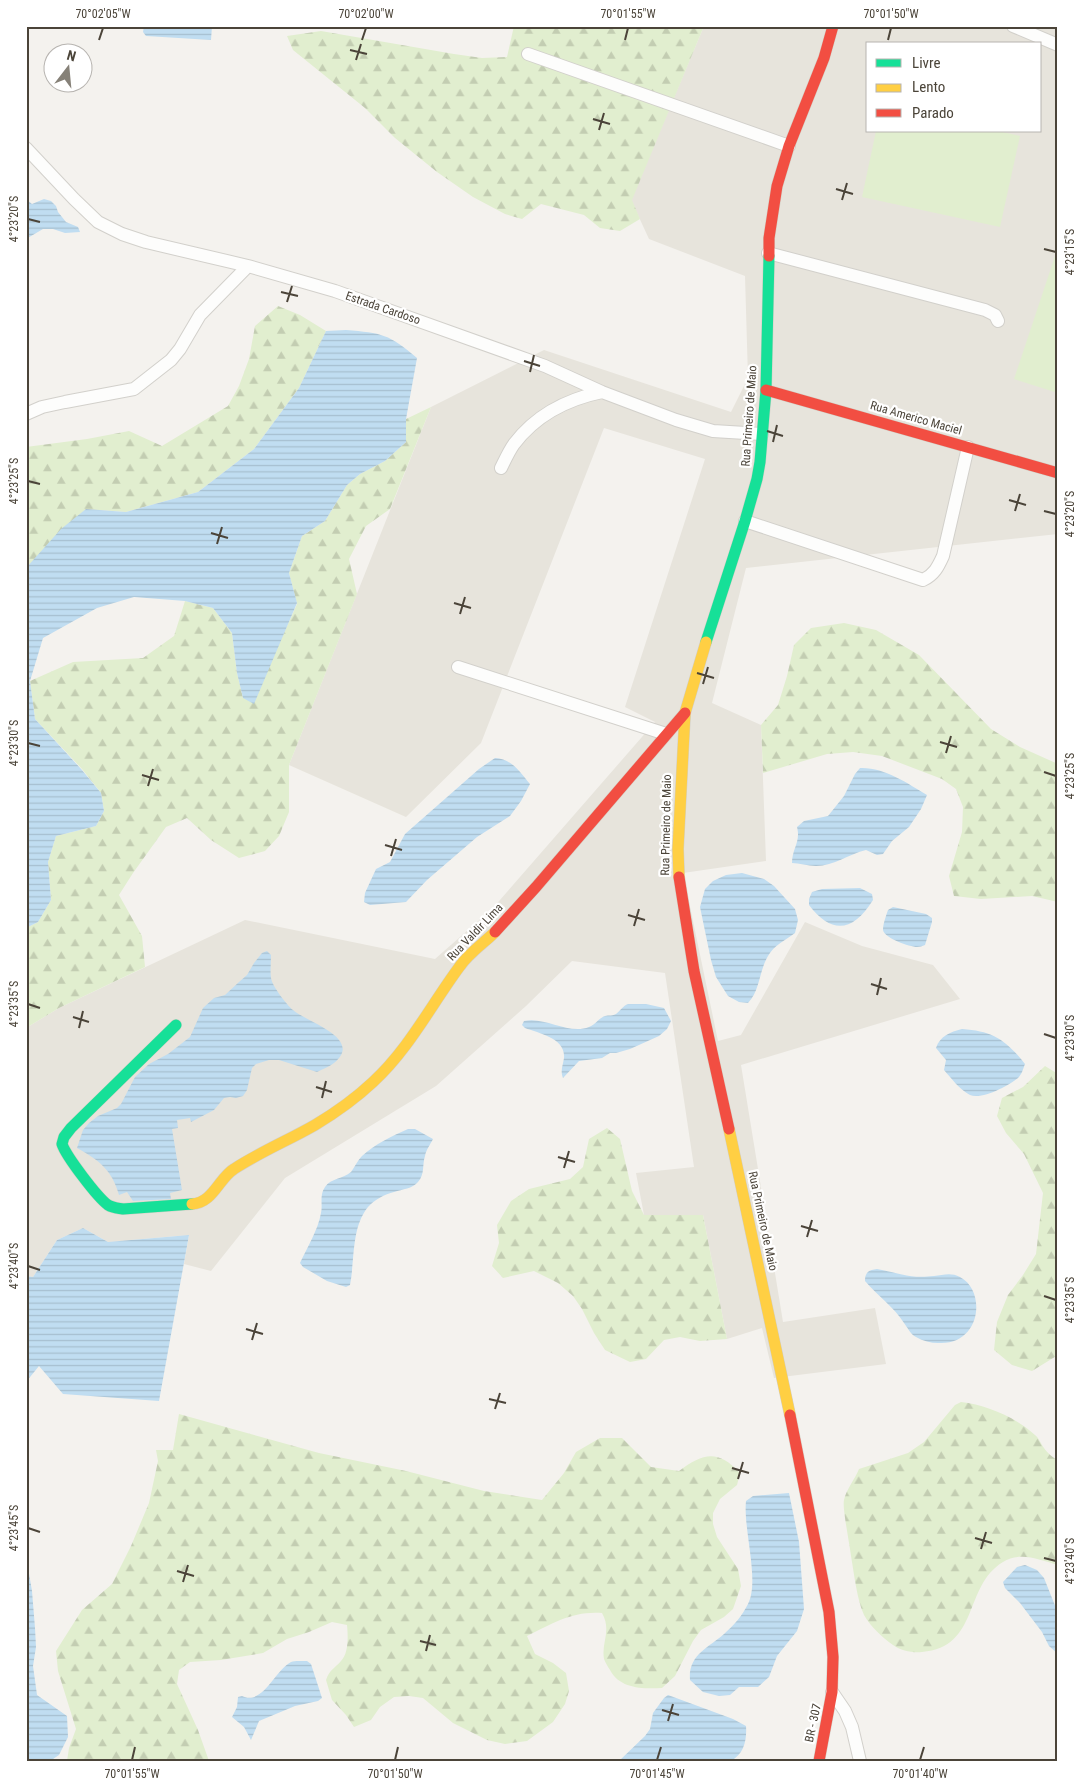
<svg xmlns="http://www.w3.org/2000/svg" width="1084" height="1787" viewBox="0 0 1084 1787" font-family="'Roboto Condensed',sans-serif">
	<defs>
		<pattern id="forest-firs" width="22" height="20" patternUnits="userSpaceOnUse" patternTransform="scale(1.25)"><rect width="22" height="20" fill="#e1eecf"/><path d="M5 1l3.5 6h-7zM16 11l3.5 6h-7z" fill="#c3cdb2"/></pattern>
		<pattern id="water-rules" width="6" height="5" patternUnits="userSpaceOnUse" patternTransform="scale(1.25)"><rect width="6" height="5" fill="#c0ddf1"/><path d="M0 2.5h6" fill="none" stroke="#a6bfcf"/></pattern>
	</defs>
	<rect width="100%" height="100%" fill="#f4f2ee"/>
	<path fill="#e7e4dc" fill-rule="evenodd" d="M704,26H1058V534L746,568L712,703L761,725L766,861L683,873L718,1041L741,1035L805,922L862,946L933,965L960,999L741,1065L783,1322L875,1308L886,1364L774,1378L762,1328L727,1339L703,1215H644L636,1173L694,1167L665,973L572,961L526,1006L436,1086L285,1178L211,1271L184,1264L189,1235L108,1242L83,1228L57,1240L33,1277L26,1276V1028L59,1008L245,920L435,959L493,908L655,722L625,707L705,459L604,428L481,743L406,817L289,765L431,407L544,350L731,412L748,378L745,276L649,239L631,200ZM868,44H1040V131H868Z"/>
	<path fill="#e1eecf" d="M876,131H998L1020,136L1000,227L862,197Z
		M1058,247V393L1014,379Z"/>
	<path fill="url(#forest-firs)" d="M514,26H704L632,200L640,219L620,231L600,228L584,215L541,204L522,219L505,214L473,197L437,172L395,138L365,108L293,50L287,36L321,31L454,54L482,58L507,57Z
		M278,306L300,315L326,331L299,388L254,449L198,492L126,512L86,509L26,568V447L87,439L129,431L162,446L228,406L239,386L249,359L255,326Z
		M431,407L390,509L366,526L349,559L357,594L289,765V812L279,836L265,851L239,858L211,840L187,818L166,827L133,873L119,895L142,936L145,967L59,1008L26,1028V928L38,922L51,900L48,862L56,836L96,826L104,811L101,793L82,769L35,719L30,681L73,662L143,658L174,636L185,601L213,608L232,633L237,673L243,698L283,635L297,604L289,573L302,536L325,521L347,485L360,474L385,461L406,442V419Z
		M844,623L876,630L919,655L991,729L1020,747L1058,764V902L1032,896L981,899L954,896L949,876L962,832L963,807L956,789L942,779L882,756L853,752L827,754L763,773L761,725L778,705L787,676L794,645L811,628Z
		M1045,1066L1058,1074V1355L1032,1371L1012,1365L994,1350L997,1322L1008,1295L1023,1275L1036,1254L1043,1193L1024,1154L1006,1133L997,1116L1002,1098L1023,1087Z
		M607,1128L620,1139L632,1191L644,1215H703L727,1339L700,1341L680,1337L664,1340L646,1359L630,1362L605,1350L594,1333L582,1309L573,1296L558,1283L534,1271L503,1278L492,1266L499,1243L497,1225L511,1201L529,1189L570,1179L583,1167L589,1139Z
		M961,1402C987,1405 1015,1417 1035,1435C1039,1438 1041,1444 1044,1448C1047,1453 1053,1457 1058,1461V1565C1040,1560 1020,1551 1003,1562C963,1586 980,1647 922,1652C913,1653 901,1651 893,1645C882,1637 871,1627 864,1615C857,1600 854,1573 851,1556C850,1546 842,1507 844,1500C846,1490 855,1479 859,1469L908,1453L924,1442L955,1405Z
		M179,1414L319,1453L406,1471L484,1491L542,1500L564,1473L576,1452L600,1438H622L651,1467L679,1471C703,1453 718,1449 740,1473L737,1485L720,1499L713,1513V1524L717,1537L738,1569L741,1586L733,1609L724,1617L701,1630L693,1641L675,1676L662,1688C643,1689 620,1689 610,1670C608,1667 605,1662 604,1659C601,1642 612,1631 602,1613C572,1611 554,1623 527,1636L535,1654L553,1663L566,1673L569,1691L565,1704L553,1722L527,1741L505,1744L487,1740L453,1723L423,1698L409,1696L394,1697L380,1707L371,1720L354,1727L346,1715L332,1700L326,1680C330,1669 334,1669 341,1661C349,1653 348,1635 347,1625L332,1622L309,1632L287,1639L263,1653L221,1660L190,1662L179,1670L177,1684L198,1730L209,1761H67L69,1748L76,1729L58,1671L56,1651L82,1610L112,1584L131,1546L149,1503L158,1461L156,1450H173Z"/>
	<path fill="url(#water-rules)" d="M144,26H212L211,40L146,36L143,32Z
		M26,199L32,204L44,199L51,201L56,206L58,212L66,222L78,227L80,232L65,233L53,229H43L26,239Z
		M346,330C382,333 389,334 417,358L406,419V442L385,461L360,474L347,485L325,521L302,536L289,573L297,603L254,704L243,698L237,673L232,633L213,608L185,601L134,597L97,608L43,638L30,681L35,719L82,770L101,793L104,811L96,826L56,836L48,862L51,900L38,922L26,928V568L61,529L86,509L126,512L198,492L254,449L299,388L326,331Z
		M495,758C512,759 520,772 530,784L521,801L510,816L477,837L427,880L406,902L370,905L364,902L365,893L376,869L390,862L405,834L479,769Z
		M860,768C884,767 907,783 927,795L921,809L909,827L892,841L883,854L877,855L866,850C849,854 834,866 816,866C808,866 799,863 792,863C792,848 801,842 797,827L804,821L828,816L844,796L855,774Z
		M742,873L764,879L774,886L795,909L798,920L795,933C786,940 774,945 768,956C759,971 760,991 748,1003L739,1002L728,996L716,977L711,960L700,907L705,889L713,881L726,875Z
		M860,888L872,894L873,900C853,932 832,935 809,905V899L812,892L822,889Z
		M893,907L926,914L932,918V922L925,945C922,946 920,947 917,947C910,947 884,938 883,930C883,924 886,916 888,910Z
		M267,951L271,955C271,963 270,971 271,978C272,986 287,1005 293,1010C304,1021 365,1038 334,1063C329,1067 322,1069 317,1072L279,1060H269L256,1064L252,1068L247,1090L243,1096L236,1098L230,1097L224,1098L214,1110L191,1122L190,1118L177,1120L178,1128L172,1129L182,1190L170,1193L171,1199L133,1201L127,1192L119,1195C112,1170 99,1160 77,1148L83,1130L89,1123L98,1116L117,1108L121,1104L135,1077L149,1064L168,1054L190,1037L203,1008L214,998L225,995L239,982L247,975L254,963L262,953Z
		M628,1004H646L664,1008L671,1021L667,1029L659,1036L630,1049L616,1053H610L602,1058L579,1061L563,1078C560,1071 563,1065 564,1058C566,1038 538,1033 525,1028L522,1025L524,1021C545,1016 568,1035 589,1027C595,1025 599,1018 605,1016C609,1015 613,1016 616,1014C621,1010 623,1006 628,1004Z
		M962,1029C993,1031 1006,1040 1025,1064C1023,1069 1022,1074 1018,1078C1008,1086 982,1100 970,1095C960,1090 951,1078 944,1070L946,1060L936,1048C940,1036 950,1032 962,1029Z
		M408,1129H415L433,1139C430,1145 426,1150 425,1156C422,1165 425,1174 418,1182C412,1189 403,1189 394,1192C385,1194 374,1200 368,1207C351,1228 355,1260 350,1285L346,1287L327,1281L303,1267L300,1263C307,1248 318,1230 321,1213C323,1204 319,1196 325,1187C331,1178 343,1179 351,1172C355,1167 357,1161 362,1156C375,1144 392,1136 408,1129Z
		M83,1228L108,1242L189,1235L159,1401L63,1394L39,1366L26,1382V1276L33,1277L57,1240Z
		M877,1269C899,1273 910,1279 934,1276C943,1275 951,1272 960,1277C987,1291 981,1346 938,1343C931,1343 923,1341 916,1337C910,1334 908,1328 904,1323C894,1307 878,1296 865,1281C865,1272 869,1270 877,1269Z
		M789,1493L799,1542L804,1609L797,1631L777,1656L769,1677L758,1687H739L730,1695L719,1696L703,1692L690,1680C688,1655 708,1648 724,1634C734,1625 742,1616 748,1604C760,1581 743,1529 746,1501L753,1496Z
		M26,1498L27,1562L32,1591L35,1628L36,1647L33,1666L37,1695L67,1716L68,1737L59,1755L50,1761H26Z
		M1025,1565L1037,1570L1044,1578L1058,1613V1654L1049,1646L1042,1632L1020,1603L1005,1588L1003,1582L1017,1567Z
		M299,1661H307L311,1664L322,1698L318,1701L295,1706L259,1721L251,1740L244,1727L232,1717L237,1707L238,1697L242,1696C263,1706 275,1670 291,1662C293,1661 296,1661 299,1661Z
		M668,1695L733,1719L746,1726C747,1740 744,1754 731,1761H619L645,1736L650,1729L653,1713L664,1698Z"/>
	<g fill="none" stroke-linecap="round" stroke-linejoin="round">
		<defs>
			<path id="street" d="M1013,26L1058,45
				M528,54L789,146
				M26,148L74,199L98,222L122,234L146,242L248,266L335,291L545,366L602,392L676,420L713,431L762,434
				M768,253L985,310L995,315L998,321
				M26,414L42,407L65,402L134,389L171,360L180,349L200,315L248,266
				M501,468C505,460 509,451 514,444C536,415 568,399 602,392
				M745,521L923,580C934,575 938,567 943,556L968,447
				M458,667L666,734
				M832,1692L845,1711L852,1727L860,1761"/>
			<path id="fast" d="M706,642L745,521L757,479L760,462L766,390L769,256
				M176,1025L71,1128L64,1137L62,1144C66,1156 97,1197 108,1205C113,1208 117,1208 123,1209L192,1204"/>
			<path id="slow" d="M679,877L678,849L685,713L706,642
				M729,1129L790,1415
				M192,1204C213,1203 219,1178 234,1169C260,1152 289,1140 315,1125C335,1113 356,1098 373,1082C409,1049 431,1005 460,966C469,953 484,943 495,932"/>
			<path id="jam" d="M769,256V238L777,186L789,146L824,58L833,26
				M766,390L1058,473
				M679,877L694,971L729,1129
				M495,932L536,887L685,713
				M790,1415L829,1612L833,1657L832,1692L819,1761"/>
		</defs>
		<use href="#street" stroke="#d2d0cb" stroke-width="14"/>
		<use href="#fast" stroke="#d3cfc5" stroke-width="12"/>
		<use href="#slow" stroke="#d3cfc5" stroke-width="12"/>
		<use href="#jam" stroke="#d3cfc5" stroke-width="12"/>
		<use href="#street" stroke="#fdfdfc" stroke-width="12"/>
		<use href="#fast" stroke="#16e098" stroke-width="11"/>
		<use href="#slow" stroke="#ffcf43" stroke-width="11"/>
		<use href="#jam" stroke="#f24e42" stroke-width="11"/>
	</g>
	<path fill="none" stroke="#4b4439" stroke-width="2" d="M99,40L103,28M362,40L366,28M625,40L628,28M888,40L891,28M350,50L367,54M356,60L361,44M593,119L610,124M599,130L604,113M836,189L853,194M842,200L847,183M28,219L40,222M1044,249L1056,252M281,292L298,296M287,302L292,286M524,361L540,366M530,372L534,355M767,431L783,436M773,442L777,425M28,481L40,484M1009,500L1026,505M1015,511L1020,494M1044,511L1056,514M211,533L228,538M217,544L222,527M454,603L471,608M460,614L465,597M697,673L714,678M703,684L708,667M940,742L957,747M28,743L40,746M946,753L951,736M1044,772L1056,776M142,775L159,780M148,786L153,769M385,845L402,850M391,856L396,839M628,915L645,920M634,926L639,909M871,984L887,989M877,995L881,978M28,1004L40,1008M73,1017L89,1022M79,1028L83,1011M1044,1034L1056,1038M316,1087L332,1092M322,1098L326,1081M558,1157L575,1162M564,1168L569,1151M801,1226L818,1231M807,1237L812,1220M28,1266L40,1270M1044,1296L1056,1300M246,1329L263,1334M252,1340L257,1323M489,1399L506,1403M495,1409L500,1393M732,1468L749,1473M738,1479L743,1462M28,1528L40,1532M975,1538L992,1543M981,1549L986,1532M1044,1558L1056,1561M177,1571L194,1576M183,1582L188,1565M420,1641L436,1645M426,1651L430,1635M662,1710L679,1715M668,1721L673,1704M132,1760L135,1747M395,1760L398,1747M657,1760L661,1747M920,1760L924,1747"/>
	<g text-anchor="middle" stroke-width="4.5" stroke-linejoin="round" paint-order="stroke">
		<g font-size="12" fill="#4b4439" stroke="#fff">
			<text transform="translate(383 308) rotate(19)" y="4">Estrada Cardoso</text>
			<text transform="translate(749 416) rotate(-86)" y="4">Rua Primeiro de Maio</text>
			<text transform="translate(916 418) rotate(16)" y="4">Rua Americo Maciel</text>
			<text transform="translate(666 825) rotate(-89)" y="4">Rua Primeiro de Maio</text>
			<text transform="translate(475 932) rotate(-46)" y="4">Rua Valdir Lima</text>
			<text transform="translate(763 1221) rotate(78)" y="4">Rua Primeiro de Maio</text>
			<text transform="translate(813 1723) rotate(-78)" y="4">BR - 307</text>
		</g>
	</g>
	<rect width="1084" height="1787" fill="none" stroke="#ffffff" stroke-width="55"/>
	<rect x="866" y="42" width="175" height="90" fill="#ffffff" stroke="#b7b4b0"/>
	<rect x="876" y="59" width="25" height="8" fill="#16e098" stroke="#b7b4b0"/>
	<text x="912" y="68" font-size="15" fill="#4b4439">Livre</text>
	<rect x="876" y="84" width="25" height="8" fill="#ffcf43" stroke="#b7b4b0"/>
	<text x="912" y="92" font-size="15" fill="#4b4439">Lento</text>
	<rect x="876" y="109" width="25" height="8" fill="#f24e42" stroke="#b7b4b0"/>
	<text x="912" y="118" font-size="15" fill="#4b4439">Parado</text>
	<g transform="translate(68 68) rotate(16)"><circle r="24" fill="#ffffff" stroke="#b7b4b0"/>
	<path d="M0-4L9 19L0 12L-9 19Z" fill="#868178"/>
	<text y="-8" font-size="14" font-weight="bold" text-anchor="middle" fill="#4b4439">N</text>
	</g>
	<rect x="28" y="28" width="1028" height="1732" fill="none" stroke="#4b4439" stroke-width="2"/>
	<g font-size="12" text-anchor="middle" fill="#4b4439">
		<text x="103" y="18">70°02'05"W</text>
		<text x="366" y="18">70°02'00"W</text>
		<text x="628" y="18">70°01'55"W</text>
		<text x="891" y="18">70°01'50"W</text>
		<text transform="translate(14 219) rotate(-90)" y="4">4°23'20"S</text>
		<text transform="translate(1070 252) rotate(-90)" y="4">4°23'15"S</text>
		<text transform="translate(14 481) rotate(-90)" y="4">4°23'25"S</text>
		<text transform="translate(1070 514) rotate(-90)" y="4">4°23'20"S</text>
		<text transform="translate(14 743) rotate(-90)" y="4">4°23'30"S</text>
		<text transform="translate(1070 776) rotate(-90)" y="4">4°23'25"S</text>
		<text transform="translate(14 1004) rotate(-90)" y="4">4°23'35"S</text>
		<text transform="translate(1070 1038) rotate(-90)" y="4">4°23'30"S</text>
		<text transform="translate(14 1266) rotate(-90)" y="4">4°23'40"S</text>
		<text transform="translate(1070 1300) rotate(-90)" y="4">4°23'35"S</text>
		<text transform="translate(14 1528) rotate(-90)" y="4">4°23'45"S</text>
		<text transform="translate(1070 1561) rotate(-90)" y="4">4°23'40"S</text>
		<text x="132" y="1778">70°01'55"W</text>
		<text x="395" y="1778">70°01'50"W</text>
		<text x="657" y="1778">70°01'45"W</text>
		<text x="920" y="1778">70°01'40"W</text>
	</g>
</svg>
